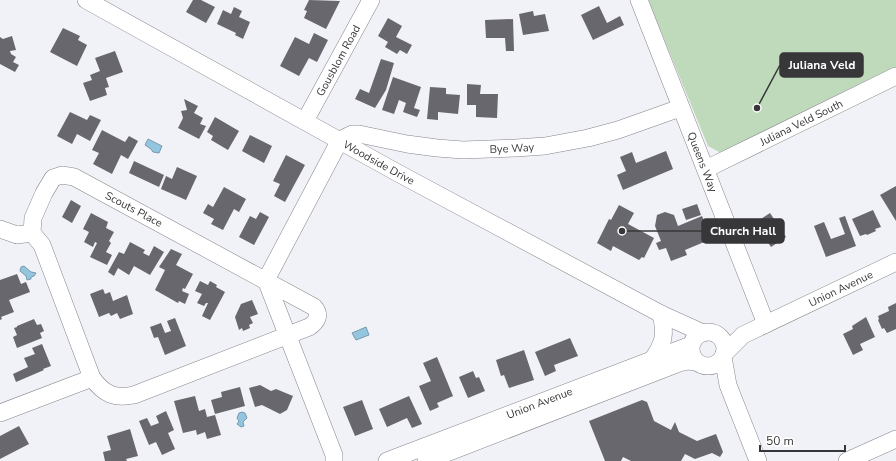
<svg xmlns="http://www.w3.org/2000/svg" width="896" height="461" viewBox="0 0 896 461" font-family="'Nunito Sans',sans-serif">
	<rect width="100%" height="100%" fill="#f1f1f8"/>
	<path fill="#bfdaba" d="M648,0H896V71L728,154L719,152L708,146Z"/>
	<path fill="#94c5df" stroke="#789aad" d="M148,139L162,146L159,153L153,152L151,149L145,145Z
		M24,266L31,272L36,273L34,276L31,277V279L27,280L26,276L20,271L21,267Z
		M366,327L369,335L356,340L352,333Z
		M242,412L245,413L247,418L243,422L244,426L241,427L237,424L239,421L237,418L239,413Z"/>
	<path fill="#68676e" d="M193,0H201L215,7L206,23L186,12Z
		M309,0L340,1L326,29L304,18L307,11L304,10Z
		M599,6L607,23L620,16L624,25L593,40L581,15Z
		M234,7L242,11L239,17L250,22L243,39L235,35L236,33L217,24L223,10L231,14Z
		M533,11L534,16L545,14L549,31L523,35L519,14Z
		M388,18L402,26L396,37L412,45L407,54L400,50L397,54L385,47L388,42L378,36Z
		M513,19L514,51H506L505,38H486L485,20Z
		M63,28L80,36L78,40L87,45L77,66L50,52Z
		M314,33L328,40L317,62L309,58L299,76L280,66L295,37L309,44Z
		M12,36L16,50L10,51L11,54L16,57L13,62L19,65L15,72L0,64V37L3,39Z
		M115,51L123,72L106,78L109,87L105,88L107,95L90,101L83,83L92,80L90,75L100,71L95,58Z
		M381,59L394,63L386,90L375,108L355,99L360,89L369,93Z
		M393,77L421,87L414,108L420,110L417,117L403,112L406,103L399,100L394,114L382,110Z
		M467,84L481,85L480,94H498L497,118L476,117V105H467Z
		M430,87L446,88V94L460,95L458,114L438,112V120L427,119Z
		M184,99L198,106L194,113L203,118L200,124L206,126L199,139L178,128L183,118L181,111L187,110Z
		M70,112L87,120L90,115L101,120L90,141L77,134L72,144L57,136Z
		M215,117L239,131L228,150L211,140L213,136L207,132Z
		M102,130L125,142L129,136L138,141L128,159L121,155L112,174L93,164L99,153L92,150Z
		M250,135L272,146L264,163L242,151Z
		M666,151L673,169L623,190L617,175L626,171L620,157L632,152L636,163Z
		M286,155L305,165L285,202L274,196L280,184L273,181Z
		M134,161L164,175L159,187L129,173Z
		M177,167L197,176L186,200L161,189L166,176L172,179Z
		M896,186V221L880,195Z
		M224,187L246,199L239,212L234,209L223,230L211,224L214,219L203,213L208,204L213,207Z
		M71,200L81,206L72,223L62,217Z
		M697,204L701,215L686,220L682,209Z
		M619,205L634,213L628,224L654,238L644,258L642,257L639,260L613,246L611,251L597,243L609,219L611,220Z
		M873,210L881,227L875,229L876,231L867,235L866,234L860,236L852,219Z
		M260,212L269,217L254,245L239,237L250,216L256,219Z
		M665,212L674,215L678,226L702,216L708,230L707,231L708,234H706L709,240L685,250L687,255L671,261L666,248L659,250L656,243L661,241L655,226L657,215Z
		M91,213L108,222L106,228L114,232L109,241L111,243L106,252L112,255L107,265L90,257L97,243L95,242L93,247L84,242L89,232L83,229Z
		M770,213L786,237L771,247L755,223Z
		M845,216L856,246L826,257L814,226L824,222L831,239L845,234L839,218Z
		M130,242L145,250L143,253L149,256L154,246L164,252L150,275L134,266L129,275L118,268L114,276L108,272L119,252L124,254Z
		M171,249L182,254L176,265L193,274L185,289L183,288L182,291L189,294L185,304L179,301L178,303L155,290L165,270L159,267Z
		M17,274L21,284L26,282L30,292L9,300L14,312L1,317L2,319L0,320V280Z
		M200,281L208,285L210,281L217,285L216,287L225,292L210,320L202,316L208,303H206L204,306L197,303L202,294L195,291Z
		M103,289L105,294L110,292L113,301L127,295L133,314L120,319L117,313L111,316L109,313L99,317L90,294Z
		M252,300L258,314L250,317L253,323L249,325L250,328L243,331L242,328L239,330L235,317L241,304Z
		M896,303V329L887,333L884,328L882,329L878,320L879,319L878,316L889,311L888,307Z
		M866,317L875,337L860,344L863,350L853,355L843,334L853,329L852,326Z
		M175,318L186,346L165,355L158,337L154,338L150,327L161,323L165,333L171,331L167,321Z
		M34,319L37,325L41,324L44,331L40,333L42,338L17,348L13,337L17,335L14,328L17,327V326Z
		M570,338L578,356L554,365L556,371L545,376L535,352Z
		M42,344L51,366L43,369L44,370L16,382L13,374L28,367L24,358L35,354L32,348Z
		M524,350L534,380L509,388L504,375L501,376L496,360Z
		M437,357L453,396L437,403L439,407L430,411L419,386L431,381L423,363Z
		M473,371L476,378L479,377L485,391L468,398L459,377Z
		M260,385L271,391L276,389L293,396L287,410L280,414L262,405L255,407L249,388Z
		M240,387L245,406L215,414L211,400L222,397L221,392Z
		M195,396L199,411L205,409L207,417L215,415L221,435L207,439L205,432L197,435L196,430L183,433L174,401Z
		M409,396L422,424L412,428L407,418L387,427L379,409Z
		M362,400L373,429L355,436L343,407Z
		M642,400L647,402L654,421L671,430L675,422L679,432L697,441L716,434L723,452L720,457L712,453L695,459L685,454L681,461H631L623,457L621,461H605L589,421Z
		M166,411L174,430L168,433L175,449L162,455L156,442L149,445L139,421L147,418L151,426L159,423L156,416Z
		M19,426L29,444L0,459V436Z
		M130,429L138,456L126,459L127,461H105L103,452L111,450L107,436Z"/>
	<g fill="none" stroke-linecap="round" stroke-linejoin="round">
		<defs>
			<g id="minor">
				<path id="s1" d="M86,0L396,172L661,314L703,333"/>
				<path id="s2" d="M639,0L766,324"/>
				<path id="s3" d="M305,121L371,0"/>
				<path id="s4" d="M706,169L896,76"/>
				<path d="M62,175L74,177L314,307C321,315 317,322 309,327L134,395C114,399 104,394 92,378L42,245L32,233L33,218L44,193L53,178Z"/>
				<path d="M0,229L17,235L32,233"/>
				<path id="s5" d="M266,280L340,140L352,134H359L407,144L437,148L463,150L516,148L545,146L588,138L618,130L680,108"/>
				<path d="M266,280L334,455V461"/>
				<circle cx="708" cy="349" r="17"/>
				<path id="s6" d="M724,354L743,335L896,262"/>
				<path d="M723,357L728,385L758,461"/>
				<path d="M652,360C664,343 666,335 661,314"/>
				<path d="M0,413L92,378"/>
				<path id="s7" d="M387,461L691,345"/>
				<path d="M426,461L679,363L688,361L696,362"/>
				<path d="M847,461L896,439"/>
			</g>
		</defs>
		<use href="#minor" stroke="#85858c" stroke-width="18"/>
		<use href="#minor" stroke="#fff" stroke-width="17"/>
	</g>
	<g text-anchor="middle" stroke-width="4" stroke-linejoin="round" paint-order="stroke">
		<g font-size="11" fill="#373739" stroke="#fff">
			<text dy="4" stroke="none"><textPath href="#s3" startOffset="69">Gousblom Road</textPath></text>
			<text dy="4" stroke="none"><textPath href="#s4" startOffset="106">Juliana Veld South</textPath></text>
			<text dy="4" stroke="none"><textPath href="#s5" startOffset="333">Bye Way</textPath></text>
			<text dy="4" stroke="none"><textPath href="#s1" startOffset="335">Woodside Drive</textPath></text>
			<text dy="4" stroke="none"><textPath href="#s2" startOffset="174">Queens Way</textPath></text>
			<text transform="translate(134 209) rotate(28)" y="4">Scouts Place</text>
			<text dy="4" stroke="none"><textPath href="#s6" startOffset="135">Union Avenue</textPath></text>
			<text dy="4" stroke="none"><textPath href="#s7" startOffset="163">Union Avenue</textPath></text>
		</g>
	</g>
	<path fill="none" stroke="#373739" stroke-width="1.5" d="M757 108L780 65M622 231L702 231"/>
	<g fill="#373739" stroke="#fff" stroke-width="1.5">
		<circle cx="757" cy="108" r="4"/>
		<circle cx="622" cy="231" r="4"/>
	</g>
	<g fill="#373739" stroke="#373739" stroke-width="1.5">
		<rect x="780" y="53" width="83" height="24" rx="4"/>
		<rect x="702" y="219" width="82" height="24" rx="4"/>
	</g>
	<g font-size="12" text-anchor="middle" font-weight="bold" fill="#fff">
		<text x="822" y="69">Juliana Veld</text>
		<text x="743" y="235">Church Hall</text>
	</g>
	<path d="M760 445v6h85v-6" fill="none" stroke="#373739" stroke-width="2"/>
	<text x="766" y="445" font-size="12" fill="#373739" stroke="#ffffff" stroke-width="3" paint-order="stroke">50 m</text>
</svg>
